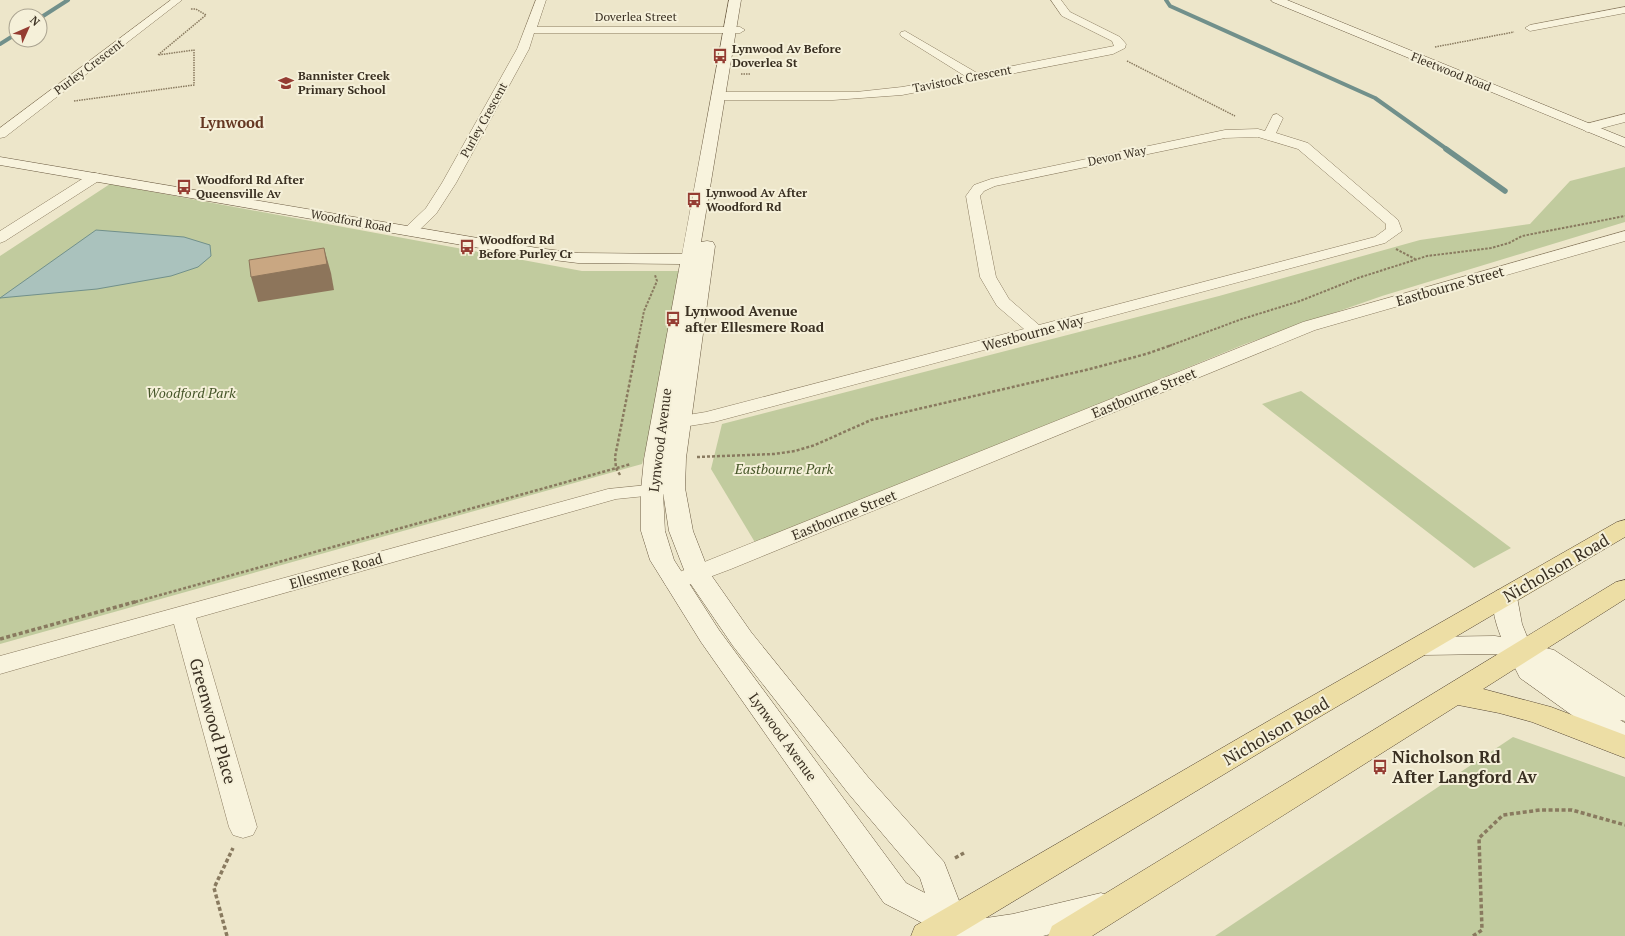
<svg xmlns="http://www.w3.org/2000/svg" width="1625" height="936" viewBox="0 0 1625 936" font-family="'PT Serif',serif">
	<rect width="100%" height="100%" fill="#ede6ca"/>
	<path fill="#c1cb9e" d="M1625,167V222L1382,296L1245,344L756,544L711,469L722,424L1219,296L1420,240L1530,224L1570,181Z
		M110,184L582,271H680L678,317L642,464L0,644V256Z
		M1301,391L1511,548L1474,568L1262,404Z
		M1513,737L1625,777V936H1215Z"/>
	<path fill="#aac2bd" stroke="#71908b" d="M96,230L184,237L210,245L211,256L198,267L171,276L97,289L0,298Z"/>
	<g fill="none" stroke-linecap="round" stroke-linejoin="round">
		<path stroke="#71908b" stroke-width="4" d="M1166,0L1170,6L1375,98L1448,150
			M40,18L68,0
			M0,44L16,34"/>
		<path stroke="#71908b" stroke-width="5.5" d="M1446,149L1505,191"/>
		<defs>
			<path id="street" d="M171,0H182L5,137L0,138V128Z
				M536,0H546L537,27H740L745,30L740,33H534L529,49L456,183L436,214L415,234H405L402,231L405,228L426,208L442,183L517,49Z
				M1051,0H1061L1070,12L1120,37L1126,44L1125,48L1113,54L902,95L833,100H718L712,96L718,92H856L902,87L965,76L901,36L900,34L901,32L905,31L977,73L1114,46L1112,41L1062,16Z
				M1625,7V13L1530,31L1525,28L1530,25Z
				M1277,114L1283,118L1276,133L1308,143L1398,220L1402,231L1385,243L714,422L664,430L657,428L654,424L657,420L706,412L1024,329L997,306L980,277L966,196L974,185L991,179L1225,130L1258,129L1265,131L1273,115ZM1258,137L1298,149L1386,224V229L1375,237L1039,325L1009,299L996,277L980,196L984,191L995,186L1225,138Z
				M1625,114V122L1587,132L1581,128L1582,125Z
				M95,173L100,174L102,177L100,180L5,241L0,243V231L90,174Z
				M1625,231V241L1315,330L731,569L675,590L667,587L664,582L667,577L1303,322Z
				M668,483L675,485L678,489L675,493L616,499L196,618L257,827L253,835L243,838L233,835L229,827L174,624L0,674V656L608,489Z"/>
			<path id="secondary" d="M729,0H741L701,242L707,241L713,242L715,246L686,458L685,488L693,531L709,572L751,632L868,777L944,862L963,911L986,918L1013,914L1101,893L1112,897L1117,907L1112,917L1043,936H938L936,930L884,903L701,642L650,560L641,531V490L644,459L680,264L578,263L537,258L0,165V157L537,248L578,253L682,254ZM663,492L669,531L688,580L733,646L848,793L920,878L925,893L906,883L719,630L674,560L665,531Z
				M1271,0H1287L1625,138V147L1273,2Z
				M1505,588L1514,591L1517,597L1522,624L1530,644L1554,650L1625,697V721L1620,720L1625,723V749L1615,746L1520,678L1510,658L1495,654L1422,655L1413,653L1409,646L1413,639L1422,637L1495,636L1501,637C1496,624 1489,603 1496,591Z"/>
			<path id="primary" d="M1625,520V537L1304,726L956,936H911L915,926L1284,712L1617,522Z
				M1625,580V599L1483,689L1551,707L1625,735V758L1532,722L1499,713L1458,705L1092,936H1048L1052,926L1616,582Z"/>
		</defs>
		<use href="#street" stroke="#897a5f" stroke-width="1"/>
		<use href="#secondary" stroke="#6b5b42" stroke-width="1"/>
		<use href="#primary" stroke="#574733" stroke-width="1"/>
		<path stroke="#897a5f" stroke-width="1.5" stroke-dasharray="1.5 1" stroke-linecap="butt" d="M1435,47L1514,32
			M1127,61L1235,116
			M742,65H752
			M741,74H751
			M74,101L194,85V50L158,55L206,15L196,9H190"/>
		<path stroke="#897a5f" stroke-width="2" stroke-dasharray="2.5 1.5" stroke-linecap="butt" d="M1396,249L1415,259
			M637,346L644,311L657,281L655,275
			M1169,346L1242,319L1300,301L1358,278L1427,256L1491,248L1509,243L1522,236L1625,216"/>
		<path stroke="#897a5f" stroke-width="2.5" stroke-dasharray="3 2" stroke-linecap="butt" d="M697,457L774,454L795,451L815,445L871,420L1090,369L1146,354L1172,345
			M620,475L616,468L615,457L637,345
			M135,602L631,464"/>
		<path stroke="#897a5f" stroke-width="3.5" stroke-dasharray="4 2.5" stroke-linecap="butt" d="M0,639L138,601
			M955,858L964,853
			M227,936L214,888L233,848
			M1473,936L1482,930L1479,838L1503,815L1540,810H1572L1625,825"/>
		<use href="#street" fill="#f8f3dd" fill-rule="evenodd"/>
		<use href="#secondary" fill="#f8f3dd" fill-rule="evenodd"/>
		<use href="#primary" fill="#eddea5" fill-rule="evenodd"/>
	</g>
	<path fill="#8d755b" d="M324,248L331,273L334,290L258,302L251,277Z"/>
	<path fill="#c9a782" stroke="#8d755b" d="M324,248L327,264L251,277L249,260Z"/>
	<defs>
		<symbol id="bus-bare" viewBox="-9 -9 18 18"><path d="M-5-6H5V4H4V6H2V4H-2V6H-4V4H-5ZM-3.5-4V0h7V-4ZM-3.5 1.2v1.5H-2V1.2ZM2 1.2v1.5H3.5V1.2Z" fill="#953c32" stroke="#f5f0d9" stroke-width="2.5" paint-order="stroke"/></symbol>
		<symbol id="school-bare" viewBox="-9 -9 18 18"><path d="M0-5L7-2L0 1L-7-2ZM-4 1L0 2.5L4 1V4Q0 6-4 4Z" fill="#953c32" stroke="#f5f0d9" stroke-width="2.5" paint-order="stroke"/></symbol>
	</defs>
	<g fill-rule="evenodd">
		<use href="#bus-bare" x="709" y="45" width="22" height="22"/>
		<use href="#school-bare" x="275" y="72" width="22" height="22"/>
		<use href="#bus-bare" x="173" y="176" width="22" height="22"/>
		<use href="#bus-bare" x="683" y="189" width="22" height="22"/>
		<use href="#bus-bare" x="456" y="236" width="22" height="22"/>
		<use href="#bus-bare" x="662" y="308" width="22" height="22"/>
		<use href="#bus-bare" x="1369" y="756" width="22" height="22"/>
	</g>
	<g text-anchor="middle" stroke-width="4" stroke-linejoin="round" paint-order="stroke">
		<g font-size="12" fill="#3a3022" stroke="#f5f0d9">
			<text x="636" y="21">Doverlea Street</text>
			<text transform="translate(89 67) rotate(-37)" y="4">Purley Crescent</text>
			<text transform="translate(1451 72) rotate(22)" y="4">Fleetwood Road</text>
			<text transform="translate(962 79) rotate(-11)" y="4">Tavistock Crescent</text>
			<text transform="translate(484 120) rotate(-61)" y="4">Purley Crescent</text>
			<text transform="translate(1117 156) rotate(-12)" y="4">Devon Way</text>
			<text transform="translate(351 221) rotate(10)" y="4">Woodford Road</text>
		</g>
		<g font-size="12" font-weight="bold" fill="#3a3022" stroke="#f5f0d9" text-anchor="start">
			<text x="732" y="53">Lynwood Av Before<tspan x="732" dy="14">Doverlea St</tspan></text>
			<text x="298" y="80">Bannister Creek<tspan x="298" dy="14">Primary School</tspan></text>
			<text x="196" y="184">Woodford Rd After<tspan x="196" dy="14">Queensville Av</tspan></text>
			<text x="706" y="197">Lynwood Av After<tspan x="706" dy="14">Woodford Rd</tspan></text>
			<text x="479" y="244">Woodford Rd<tspan x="479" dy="14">Before Purley Cr</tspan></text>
		</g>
		<g font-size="14" fill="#3a3022" stroke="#f5f0d9">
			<text transform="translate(1450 286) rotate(-16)" y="5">Eastbourne Street</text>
			<text transform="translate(1033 333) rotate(-15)" y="5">Westbourne Way</text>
			<text transform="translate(1144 393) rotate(-22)" y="5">Eastbourne Street</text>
			<text transform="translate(660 440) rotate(-83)" y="5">Lynwood Avenue</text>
			<text transform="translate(844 515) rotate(-22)" y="5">Eastbourne Street</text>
			<text transform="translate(336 571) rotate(-16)" y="5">Ellesmere Road</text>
			<text transform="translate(783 737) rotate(54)" y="5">Lynwood Avenue</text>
		</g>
		<g font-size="14" font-weight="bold" fill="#3a3022" stroke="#f5f0d9" text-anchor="start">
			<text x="685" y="316">Lynwood Avenue<tspan x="685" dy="16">after Ellesmere Road</tspan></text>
		</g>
		<g font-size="14" font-style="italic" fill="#465629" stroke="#f5f0d9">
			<text x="191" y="398">Woodford Park</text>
			<text x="784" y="474">Eastbourne Park</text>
		</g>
		<g font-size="15" font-weight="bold" fill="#653823" stroke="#f5f0d9">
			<text x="232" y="128">Lynwood</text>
		</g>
		<g font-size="17" fill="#3a3022" stroke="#f5f0d9">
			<text transform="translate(1556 568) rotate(-30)" y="6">Nicholson Road</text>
			<text transform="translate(213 721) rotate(74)" y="6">Greenwood Place</text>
			<text transform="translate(1276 731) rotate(-30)" y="6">Nicholson Road</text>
		</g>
		<g font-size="17" font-weight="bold" fill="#3a3022" stroke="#f5f0d9" text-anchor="start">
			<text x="1392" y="763">Nicholson Rd<tspan x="1392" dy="20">After Langford Av</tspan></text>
		</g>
	</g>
	<g transform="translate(28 28) rotate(45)"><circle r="19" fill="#f5f0d9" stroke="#aaa390"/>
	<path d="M0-3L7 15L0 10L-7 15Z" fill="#953c32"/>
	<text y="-6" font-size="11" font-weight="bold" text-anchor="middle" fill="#3a3022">N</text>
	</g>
</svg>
